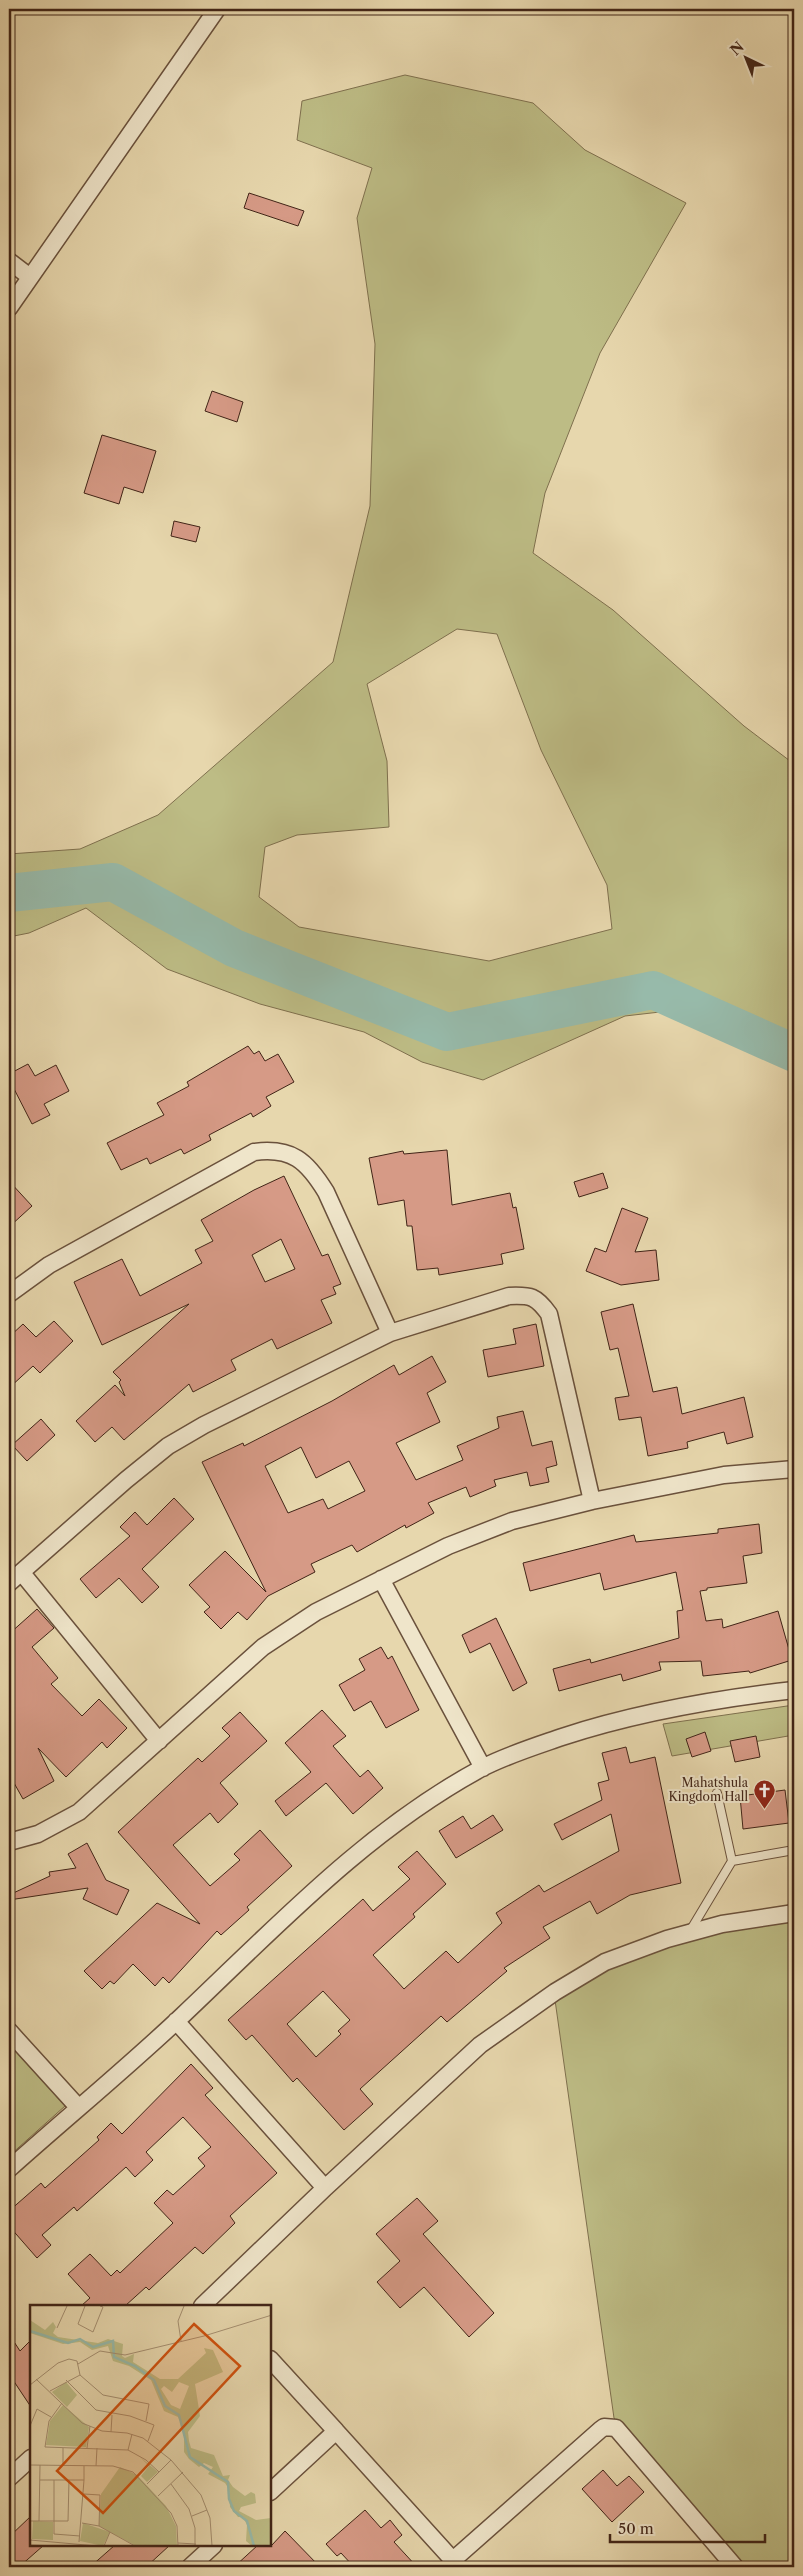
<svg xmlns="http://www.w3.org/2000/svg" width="803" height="2576" viewBox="0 0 803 2576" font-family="'Libre Caslon Text',serif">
	<rect width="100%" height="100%" fill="#e7d7ad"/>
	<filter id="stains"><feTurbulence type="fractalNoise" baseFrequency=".004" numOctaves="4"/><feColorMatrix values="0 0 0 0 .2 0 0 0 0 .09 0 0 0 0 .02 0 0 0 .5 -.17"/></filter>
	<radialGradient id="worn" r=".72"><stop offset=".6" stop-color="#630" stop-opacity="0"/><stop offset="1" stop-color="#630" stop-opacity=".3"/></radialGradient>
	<path fill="#bdbc85" stroke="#7f704e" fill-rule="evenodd" d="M405,75L533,103L585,150L686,203L600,353L545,493L533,553L613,610L744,726L794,764V1069L660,1012L625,1016L483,1080L422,1062L364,1032L260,1004L167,969L86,908L29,933L9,937V854L80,849L158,815L333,662L370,506L375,344L357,218L372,168L297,140L302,101ZM457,629L497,634L541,750L607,885L612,929L489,961L299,927L259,897L265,847L297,835L389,827L387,761L367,684Z
		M794,1705V1735L672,1756L663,1724Z
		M794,1920V2567H742L614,2418L555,2000L606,1969L668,1947L727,1929Z
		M9,2044L65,2106L9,2156Z"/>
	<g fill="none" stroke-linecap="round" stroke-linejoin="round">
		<path stroke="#97baaa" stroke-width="38" d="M9,893L113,882L234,948L447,1032L653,990L794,1053"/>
	</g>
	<path fill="#d69a86" stroke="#412417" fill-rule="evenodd" d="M249,193L304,211L298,226L244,208Z
		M212,391L243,402L237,422L205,411Z
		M102,435L156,451L143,493L124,487L119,504L84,493Z
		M174,521L200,527L196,542L171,536Z
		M248,1046L254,1054L259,1051L265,1061L278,1054L294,1082L266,1097L271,1106L253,1117L251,1113L209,1135L211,1140L184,1154L181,1149L150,1164L147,1158L121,1170L107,1143L164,1115L157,1103L189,1086L187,1082Z
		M28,1064L35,1076L56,1065L69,1091L44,1104L50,1115L32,1124L9,1079V1074Z
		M447,1150L452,1205L510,1193L513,1208L516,1207L524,1249L501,1254L503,1264L439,1275L438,1268L417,1270L412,1226H407L404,1200L378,1205L369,1158L403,1151L404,1154Z
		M603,1173L608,1188L579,1197L574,1182Z
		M284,1176L322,1256L328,1254L341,1284L333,1287L336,1294L321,1300L332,1323L277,1349L272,1339L231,1360L236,1370L193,1392L189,1384L124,1440L112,1427L95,1442L76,1421L115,1385L125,1396L119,1382L121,1380L113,1372L189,1304L102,1345L74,1282L122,1259L140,1296L202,1263L195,1250L213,1241L201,1220L254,1190ZM281,1239L295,1269L265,1282L252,1255Z
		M9,1181L32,1206L9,1227Z
		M622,1208L648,1218L635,1252L656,1250L659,1280L621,1285L586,1271L595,1248L606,1252Z
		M633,1304L653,1392L677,1387L682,1414L744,1397L753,1437L727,1444L724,1432L687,1442L688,1448L648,1456L641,1417L619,1420L615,1398L629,1396L618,1348L610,1350L601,1312Z
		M54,1321L73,1341L40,1373L33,1366L9,1388V1337L23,1324L36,1337Z
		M536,1324L544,1366L488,1377L483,1350L516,1344L513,1329Z
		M432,1356L446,1382L427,1393L440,1422L396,1443L416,1480L463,1460L457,1446L499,1428L497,1417L523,1411L532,1446L552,1441L557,1465L546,1468L549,1482L530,1486L527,1472L494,1480L496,1486L470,1497L466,1487L428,1503L434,1513L406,1528L405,1525L357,1552L352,1545L311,1564L315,1572L268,1596L247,1620L238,1612L221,1629L204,1612L210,1607L189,1585L225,1551L266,1592L202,1462L243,1443L244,1446L332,1401L394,1365L399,1375ZM301,1447L316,1478L349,1461L365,1491L328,1509L323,1499L288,1513L265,1466Z
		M41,1419L55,1435L27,1461L12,1445Z
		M174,1498L194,1519L142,1569L159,1587L142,1603L119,1578L96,1598L80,1579L130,1536L120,1527L135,1512L147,1525Z
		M759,1524L762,1553L743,1556L747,1583L707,1588V1590L700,1591L706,1621L722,1619L723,1628L778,1611L792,1660L750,1673L749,1671L703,1676L701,1661L659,1662L661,1670L623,1681L621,1674L559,1691L553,1669L590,1659L591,1663L679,1638L677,1611L683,1610L676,1572L604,1590L600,1573L530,1591L523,1563L634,1535L636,1542L718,1533V1529Z
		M37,1609L54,1628L32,1647L58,1678L51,1684L82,1716L99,1699L127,1728L107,1748L102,1742L66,1777L38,1748L54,1781L23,1799L9,1774V1634Z
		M496,1618L527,1683L513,1691L490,1643L470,1653L462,1635Z
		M381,1647L388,1659L392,1656L419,1710L386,1728L371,1701L354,1711L339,1685L365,1670L359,1659Z
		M322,1710L346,1736L333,1746L360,1777L368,1770L383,1788L353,1814L326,1783L286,1816L275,1801L311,1772L285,1743Z
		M240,1712L267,1741L220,1783L238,1804L218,1823L210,1813L173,1845L210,1886L240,1860L234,1854L260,1830L292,1866L247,1907L249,1910L221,1935L217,1931L169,1983L163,1977L155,1986L133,1964L114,1984L110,1981L102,1989L84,1971L157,1903L200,1924L118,1832L198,1758L202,1762L230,1736L222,1728Z
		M705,1732L711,1751L692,1757L686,1739Z
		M756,1736L760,1757L735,1762L730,1741Z
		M626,1747L630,1763L655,1757L681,1883L630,1895L597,1914L590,1901L543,1927L550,1938L504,1968L507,1971L447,2022L441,2016L360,2089L373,2104L344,2130L297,2078L293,2082L252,2035L246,2040L228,2020L363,1899L373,1911L410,1879L398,1867L417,1851L446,1884L413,1914L415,1917L373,1955L404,1989L446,1951L458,1963L502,1923L496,1913L539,1885L544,1892L619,1851L611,1814L562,1840L554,1824L602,1800L598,1783L609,1780L602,1753ZM323,1991L350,2020L338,2031L341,2034L316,2057L287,2024Z
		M785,1790L789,1823L743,1829L740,1796Z
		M493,1815L503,1830L456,1858L439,1831L463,1816L471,1829Z
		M87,1843L106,1880L129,1890L117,1915L83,1899L88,1888L9,1900V1895L50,1876L49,1872L76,1868L68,1854Z
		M191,2064L213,2088L205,2095L277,2173L230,2216L235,2223L203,2254L195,2247L149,2290L146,2287L125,2306H81L90,2298L68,2274L90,2254L111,2276L117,2270L120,2273L173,2223L154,2203L167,2190L173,2195L205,2166L198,2158L211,2147L183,2117L146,2152L153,2160L135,2177L126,2167L77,2211L74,2207L42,2235L51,2245L37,2258L9,2226V2211L41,2183L45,2188L99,2140L97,2137L111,2123L122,2134Z
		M417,2198L438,2221L423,2234L494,2313L469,2337L424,2287L400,2308L377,2282L400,2261L376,2234Z
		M9,2334L20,2351L31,2340V2407L9,2374Z
		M603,2470L617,2486L629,2476L644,2492L612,2522L582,2489Z
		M365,2510L381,2528L390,2520L402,2535L394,2542L417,2567H354L341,2553L337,2556L326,2544Z
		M31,2516V2545H44L19,2567H9V2537Z
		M285,2531L320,2567H234L258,2545H272Z
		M115,2545H170L146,2567H90Z"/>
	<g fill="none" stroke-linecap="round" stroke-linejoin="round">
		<defs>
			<path id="lane" d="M794,1775V1777
				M732,1861L794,1850
				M690,1931L732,1861L717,1793"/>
			<path id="street" d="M9,261L30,277
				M9,308L217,9
				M9,1294L49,1265L254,1152C292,1147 307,1161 326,1192L390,1333
				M22,1573L159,1741
				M381,1579L483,1768
				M9,1583L126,1480L168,1446L204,1425L390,1333L509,1296C531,1295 536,1296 549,1314L592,1501
				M9,1842L38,1834L79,1812L263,1647L316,1612L448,1546L512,1521L592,1501L724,1475L794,1469
				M176,2021L325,2188
				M9,2031L78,2107
				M9,2169C66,2118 127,2068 183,2015C277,1926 367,1830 482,1768C507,1755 536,1746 562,1737C638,1712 715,1699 794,1690
				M202,2306L325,2188L480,2045L555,1992L605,1962L667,1939L722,1924L794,1913
				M270,2359L336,2431L270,2492
				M336,2431L459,2567
				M9,2478L31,2458
				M453,2560L600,2430L604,2427L616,2428L735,2567
				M190,2567L214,2545"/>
		</defs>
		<use href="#lane" stroke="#6a513c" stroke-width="10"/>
		<use href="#street" stroke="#6a513c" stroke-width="19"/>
		<use href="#lane" stroke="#efe5ca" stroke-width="8"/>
		<use href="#street" stroke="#efe5ca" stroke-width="16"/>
	</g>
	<defs>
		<symbol id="church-pin" viewBox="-11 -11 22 30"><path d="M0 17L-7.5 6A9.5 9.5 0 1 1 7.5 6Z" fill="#8f2418" stroke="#efe5ca"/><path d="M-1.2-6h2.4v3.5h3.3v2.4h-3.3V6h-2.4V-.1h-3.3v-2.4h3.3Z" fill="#fff"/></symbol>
	</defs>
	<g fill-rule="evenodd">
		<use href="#church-pin" x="752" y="1778" width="25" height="34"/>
	</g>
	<g text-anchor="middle" stroke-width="4" stroke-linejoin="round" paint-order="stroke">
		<g font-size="12" fill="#412417" stroke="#efe5ca" text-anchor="end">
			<text x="748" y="1787">Mahatshula<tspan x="748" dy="14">Kingdom Hall</tspan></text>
		</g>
	</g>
	<g transform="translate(30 2305)">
		<rect width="241" height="241" fill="#e7d7ad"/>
		<path d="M0,15L15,25L23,17L26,22L23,28L28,32L68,38L78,34L93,39L92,51L95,53L104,49L103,57L130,74H148L176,48L174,43L183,45L193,67L165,79L170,111L158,127L159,136L161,143L184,150L193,171L200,170L198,175L203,182L215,191L221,187L225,189L226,198L211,202L209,206L226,215L241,213V241H222L216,236L217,220L213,212H208L200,202L199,184L195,178L178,169L183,162L174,158L169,162L159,154L154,147V124L148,112L134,106L121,75L99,61L83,56L78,41L62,45L50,37L33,39L0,28ZM149,77L159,81L150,104L141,100L131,84L134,81L142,87ZM36,77L47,90L37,102L22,87ZM33,100L59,122L56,142L16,140L20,116ZM110,152L128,167L117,177L111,171L119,161ZM90,162L107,170L136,201L146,221L147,241H106L69,221L71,189ZM3,216L23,217V235L2,234ZM53,218L80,227L73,241L50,236Z" fill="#bdbc85" fill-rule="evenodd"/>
		<path fill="none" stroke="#97baaa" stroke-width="2.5" d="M0,26L38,38L50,34L63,42L83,36L84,52L105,61L124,75L135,101L149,110L160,152L198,177L199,194L204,206L217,216L224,241"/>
		<path fill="none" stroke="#a58f71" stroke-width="1" d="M55,1L48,19L63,27L73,2L70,1M27,23L37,1M151,36L148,16L154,1M48,59L70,46L95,50L174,31L242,10M50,70L73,90L119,99L116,116M6,74L52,118L72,126L97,128L113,133L141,155M36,75L66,105L100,111L124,120L118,136M0,80L28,58L39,54L47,56L50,70L20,86M32,98L19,116L15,142L98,145L116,155L129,167M0,121L7,104L21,112M81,127L82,110M57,143L60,121M98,145L102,129M0,160L83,161L103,167L141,208L147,221L148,241M33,161V143M66,161L67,143M10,175H54V161M24,175V229L50,231M117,179L141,155L171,190L180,213L182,241M141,179L159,204L165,223V241M54,189L70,190L69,221M128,191L153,167M162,211L177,205M0,216H38L39,175M9,216L10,160M52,218L69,221L105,241M0,235L67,241M49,237L54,175M148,238L166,239M0,240L29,241M74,241L80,227"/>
		<path fill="#cf510e" fill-opacity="0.15" stroke="#cf510e" stroke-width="2.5" d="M164,19L210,61L73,208L27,166Z"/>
		<rect width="241" height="241" fill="none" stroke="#412417" stroke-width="2.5"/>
	</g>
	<rect width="803" height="2576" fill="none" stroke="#e7d7ad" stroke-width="30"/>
	<rect x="10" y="10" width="783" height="2556" fill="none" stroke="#412417" stroke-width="2.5"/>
	<rect x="15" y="15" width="773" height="2546" fill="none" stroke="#412417"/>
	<g transform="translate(746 58) rotate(317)" stroke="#efe5ca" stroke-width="4" paint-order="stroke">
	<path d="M0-4L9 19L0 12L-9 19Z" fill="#412417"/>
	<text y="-8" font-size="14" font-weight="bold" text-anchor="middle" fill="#412417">N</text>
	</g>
	<path d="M610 2534v8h155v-8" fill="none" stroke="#412417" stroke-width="2.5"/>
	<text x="618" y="2534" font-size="15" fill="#412417" stroke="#efe5ca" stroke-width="4" paint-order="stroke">50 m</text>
	<rect width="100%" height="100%" filter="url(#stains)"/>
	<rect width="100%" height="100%" fill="url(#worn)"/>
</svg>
